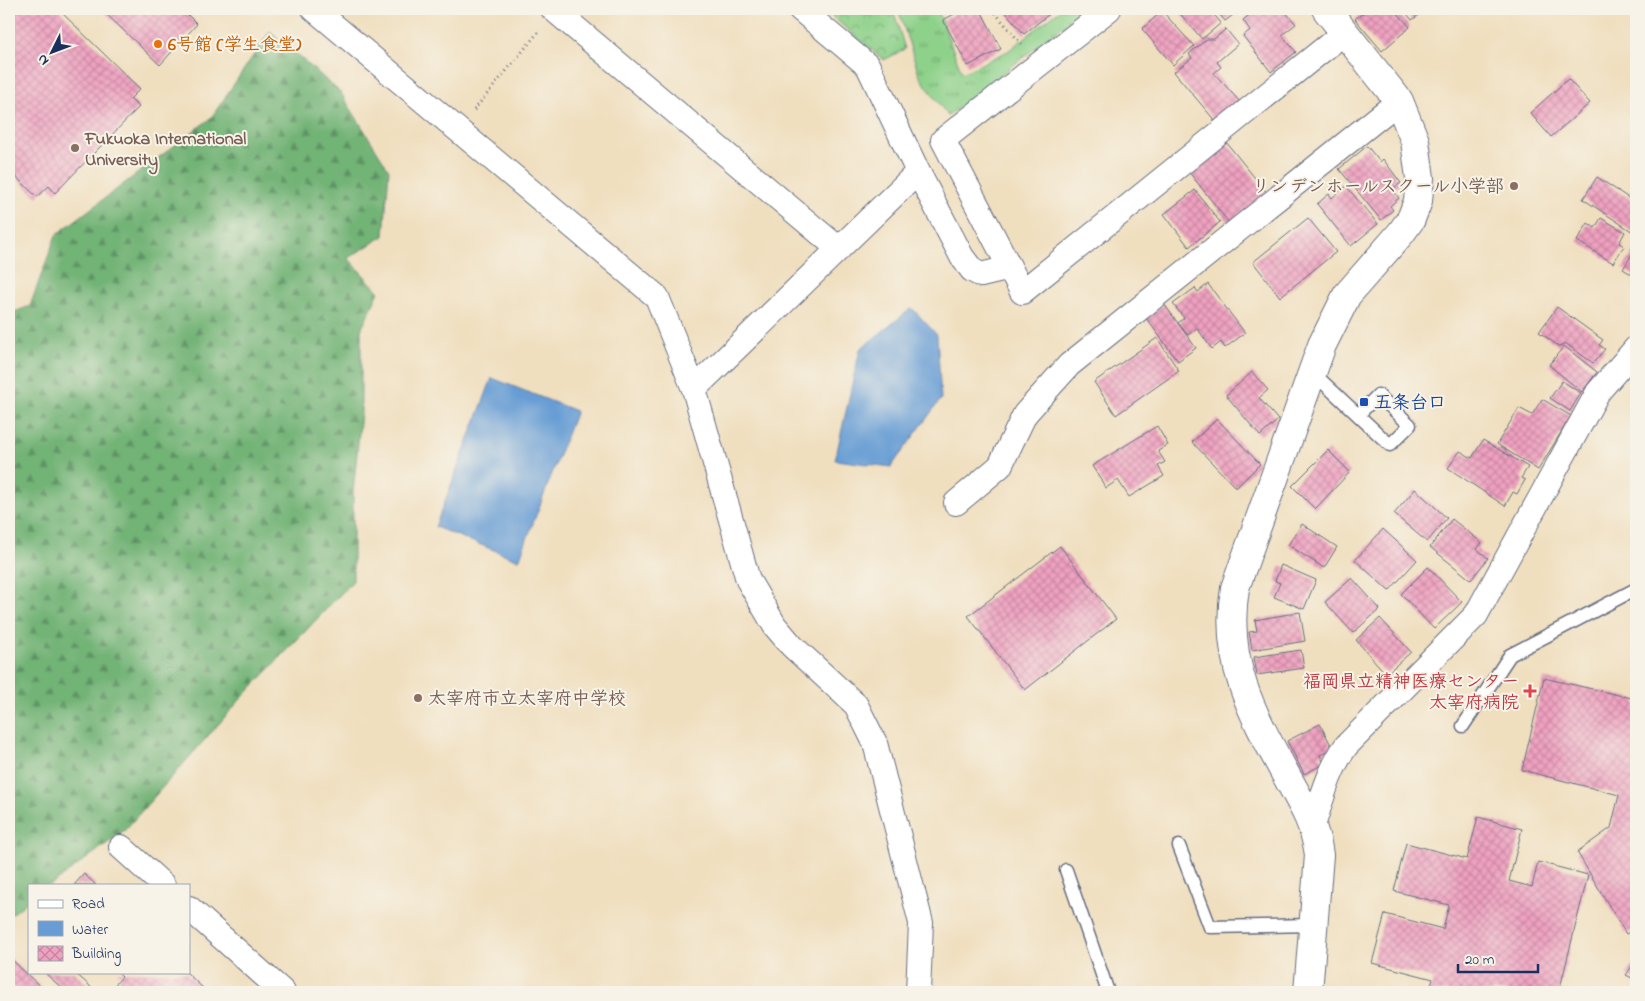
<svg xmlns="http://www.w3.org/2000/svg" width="1645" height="1001" viewBox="0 0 1645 1001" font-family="'Indie Flower','Klee One',sans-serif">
	<defs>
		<pattern id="grass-tufts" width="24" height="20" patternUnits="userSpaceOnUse" patternTransform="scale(1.25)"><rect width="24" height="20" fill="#8ed18a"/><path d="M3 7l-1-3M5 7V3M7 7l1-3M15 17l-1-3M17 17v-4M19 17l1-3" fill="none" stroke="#73aa74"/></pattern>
		<pattern id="forest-firs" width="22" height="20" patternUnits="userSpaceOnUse" patternTransform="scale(1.25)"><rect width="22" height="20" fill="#72b376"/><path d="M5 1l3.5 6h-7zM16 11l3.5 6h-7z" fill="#5d9264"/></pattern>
		<pattern id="park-crowns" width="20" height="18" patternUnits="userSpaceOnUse" patternTransform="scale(1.25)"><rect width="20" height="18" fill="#8ed18a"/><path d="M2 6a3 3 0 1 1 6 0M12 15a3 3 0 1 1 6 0" fill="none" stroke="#73aa74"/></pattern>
		<pattern id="building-cross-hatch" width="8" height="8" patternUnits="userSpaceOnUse" patternTransform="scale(1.25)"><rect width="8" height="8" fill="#f0a1c0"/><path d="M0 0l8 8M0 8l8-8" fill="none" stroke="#c2849f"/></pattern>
	</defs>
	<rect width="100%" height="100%" fill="#f7f3e8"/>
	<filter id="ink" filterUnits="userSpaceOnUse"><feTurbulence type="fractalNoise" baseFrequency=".02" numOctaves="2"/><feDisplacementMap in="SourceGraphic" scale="10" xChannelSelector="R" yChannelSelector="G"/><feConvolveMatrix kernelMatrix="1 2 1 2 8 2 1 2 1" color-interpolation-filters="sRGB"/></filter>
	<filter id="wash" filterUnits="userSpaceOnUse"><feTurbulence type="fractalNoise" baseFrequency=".0096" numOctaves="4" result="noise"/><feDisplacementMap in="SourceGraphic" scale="20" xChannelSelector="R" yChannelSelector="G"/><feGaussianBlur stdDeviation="1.12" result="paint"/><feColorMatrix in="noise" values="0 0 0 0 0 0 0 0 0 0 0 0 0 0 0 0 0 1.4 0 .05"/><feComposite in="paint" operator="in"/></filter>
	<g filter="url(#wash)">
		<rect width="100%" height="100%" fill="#f0dfbf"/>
		<path fill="url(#grass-tufts)" stroke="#548074" d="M898,9H937L962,73L1008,51L1061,9H1085L948,116L920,77Z"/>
		<path fill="url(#forest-firs)" stroke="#46716a" d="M270,31L341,93L389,170L384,236L348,258L379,292L361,330V413L353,493V581L239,701L124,831L51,885H29V901L9,916V314L30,306L56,235L211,118Z"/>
		<path fill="url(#park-crowns)" stroke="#548074" d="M823,9H893L905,49L884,60Z"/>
		<path fill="#679dd4" stroke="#416699" d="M912,308L937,335L941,399L891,467L835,460L860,349Z
			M492,378L576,411L519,560L435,527Z"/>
		<g id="blocks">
			<path fill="url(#building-cross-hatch)" d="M9,9H58L140,89L130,99L139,107L55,193L49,186L37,197L9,170Z
				M101,9H182L197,24L160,65Z
				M964,9H980L1001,49L968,66L943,20Z
				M1003,9H1051L1053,11L1024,34Z
				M1176,9H1209L1221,23L1202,39Z
				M1215,9H1241L1225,21Z
				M1257,9H1283L1296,24L1282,35L1296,52L1271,72L1243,36L1250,30L1243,20Z
				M1368,9H1394L1410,27L1382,51L1355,19Z
				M1403,9H1427L1412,20Z
				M1162,11L1194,46L1173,65L1142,29Z
				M1226,29L1238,44L1217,62L1221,67L1214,73L1240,102L1216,122L1174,72L1192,58L1189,54L1207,39H1214Z
				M1568,79L1590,103L1551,137L1530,113Z
				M1226,142L1267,193L1230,224L1189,172Z
				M1367,146L1380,162L1383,159L1401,183L1392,189L1399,198L1390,206L1393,210L1381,220L1339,169Z
				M1597,177L1636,203V234L1583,199Z
				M1346,186L1378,224L1351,246L1317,204L1329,194L1332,198Z
				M1195,190L1220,222L1189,247L1164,214Z
				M1308,218L1336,252L1280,297L1253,262Z
				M1601,218L1625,232L1619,243L1624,246L1613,263L1577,241L1588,223L1595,228Z
				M1636,248V277L1623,269Z
				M1208,284L1245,333L1225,348L1221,342L1212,349L1197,328L1188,335L1178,323L1184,318L1173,304L1195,288L1198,292Z
				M1164,304L1196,348L1178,361L1146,318Z
				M1557,307L1603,340L1599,345L1605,349L1593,363L1565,343L1560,347L1539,332Z
				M1157,338L1179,371L1116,415L1094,382Z
				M1564,346L1597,372L1582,392L1549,365Z
				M1252,372L1268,390L1259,398L1278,420L1260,436L1226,395Z
				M1562,381L1581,393L1570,411L1550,398Z
				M1542,399L1571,416L1538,470L1497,444L1519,408L1532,415Z
				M1217,419L1260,464L1236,488L1192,442Z
				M1157,426L1168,445L1158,451L1165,462L1158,466L1164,476L1129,497L1118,480L1106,488L1092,466Z
				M1483,440L1528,467L1521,478L1525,480L1517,494L1513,492L1505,506L1448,468L1460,451L1472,458Z
				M1328,450L1350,472L1315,509L1292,486Z
				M1415,489L1447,518L1427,542L1394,514Z
				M1452,519L1482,543L1477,549L1488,558L1471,580L1430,547Z
				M1302,524L1337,547L1324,568L1288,545Z
				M1383,529L1417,560L1389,591L1355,560Z
				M1060,546L1116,619L1025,690L968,616Z
				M1281,565L1316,580L1304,609L1274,597L1280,583L1275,581Z
				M1428,567L1462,602L1434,629L1401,594Z
				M1352,578L1380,609L1353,633L1325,602Z
				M1300,612L1305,641L1252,650L1249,632L1257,631L1255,620Z
				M1380,618L1411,652L1386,674L1356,640Z
				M1301,650L1304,668L1257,675L1254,657Z
				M1544,678L1636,699V928L1626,934L1577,852L1611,828L1619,795L1522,770Z
				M1320,724L1333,749L1320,755L1324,764L1304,774L1287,741Z
				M1478,817L1522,829L1509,881L1532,887L1538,862L1588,875L1559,992H1429L1433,979L1372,963L1385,914L1443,929L1449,905L1394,891L1406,843L1467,859Z
				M84,874L96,885H74Z
				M9,957L46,992H18L9,984Z
				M1636,960V980L1626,975Z
				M44,972H74L91,987L87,992H66Z
				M117,972H186L207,992H108L122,977Z"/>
		</g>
	</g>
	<g filter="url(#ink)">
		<use href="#blocks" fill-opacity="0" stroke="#666d80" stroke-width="1"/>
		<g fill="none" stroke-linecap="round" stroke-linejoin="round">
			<defs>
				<path id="service" d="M1312,372L1390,445L1410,425L1378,395L1358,415
					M1463,726L1510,655L1636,589
					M1179,846L1210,927L1313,925
					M1066,870L1108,992"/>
				<path id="minor" d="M314,9L657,297L694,389L748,580L775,626L792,646L856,705L875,743L921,923L918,992
					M553,9L839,249
					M800,9L868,66L918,172L962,257L972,270L981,275L1010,268L1022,292L1345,32
					M1010,268L943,140L1109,9
					M694,389L918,172
					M956,503L1000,466L1025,414L1069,365L1399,101
					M1313,826C1322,798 1329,770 1346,746L1476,615L1598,392L1636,348
					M121,847L163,885
					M189,908L283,992"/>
				<path id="tertiary" d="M1308,992L1319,855C1315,824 1301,802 1286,775C1252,713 1223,662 1235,588L1322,345L1347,295L1401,233L1411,219L1418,201L1420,178L1415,141L1399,101L1326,9"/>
			</defs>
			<use href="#service" stroke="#666d80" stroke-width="15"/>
			<use href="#minor" stroke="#666d80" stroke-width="26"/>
			<use href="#tertiary" stroke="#666d80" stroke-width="30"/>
			<path stroke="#666d80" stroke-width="3" stroke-dasharray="1 4" stroke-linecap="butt" d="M992,9L1023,46
				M474,110L540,30"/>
			<use href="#service" stroke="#fff" stroke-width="12"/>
			<use href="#minor" stroke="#fff" stroke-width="24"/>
			<use href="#tertiary" stroke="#fff" stroke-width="28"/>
		</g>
	</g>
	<circle fill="#e8710a" stroke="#f7f3e8" stroke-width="2" cx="158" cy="44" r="5"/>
	<g fill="#8d6e63" stroke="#f7f3e8" stroke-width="2">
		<circle cx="75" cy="148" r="5"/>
		<circle cx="1514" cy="186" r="5"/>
		<circle cx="418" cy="698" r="5"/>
	</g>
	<rect fill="#1a4fb4" stroke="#f7f3e8" stroke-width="2" x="1359" y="397" width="10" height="10" rx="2.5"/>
	<path fill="#e0444e" stroke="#f7f3e8" stroke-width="2" d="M1527.5 683.5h5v5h5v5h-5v5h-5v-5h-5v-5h5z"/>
	<g text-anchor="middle" stroke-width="4" stroke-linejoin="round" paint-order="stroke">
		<g font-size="18" font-weight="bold" fill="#c56008" stroke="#f7f3e8" text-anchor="start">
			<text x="168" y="50">6号館 (学生食堂)</text>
		</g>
		<g font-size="18" font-weight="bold" fill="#785e54" stroke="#f7f3e8" text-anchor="start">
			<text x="85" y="144">Fukuoka International<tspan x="85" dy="21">University</tspan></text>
			<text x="1504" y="192" text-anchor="end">リンデンホールスクール小学部</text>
			<text x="428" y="704">太宰府市立太宰府中学校</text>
		</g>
		<g font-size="18" font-weight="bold" fill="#164399" stroke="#f7f3e8" text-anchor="start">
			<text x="1374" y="408">五条台口</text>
		</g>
		<g font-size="18" font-weight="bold" fill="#be3a42" stroke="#f7f3e8" text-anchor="end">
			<text x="1519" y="687">福岡県立精神医療センター<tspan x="1519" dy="21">太宰府病院</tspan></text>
		</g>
	</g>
	<rect width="1645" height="1001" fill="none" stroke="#f7f3e8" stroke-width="30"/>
	<rect x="28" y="884" width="162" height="90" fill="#f7f3e8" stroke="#9fa5b1"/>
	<rect x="38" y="900" width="25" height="8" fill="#ffffff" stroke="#9fa5b1"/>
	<text x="72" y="908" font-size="15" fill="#1b2f5e">Road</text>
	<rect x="38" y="921" width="25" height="15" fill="#679dd4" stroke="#9fa5b1"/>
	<text x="72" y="934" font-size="15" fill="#1b2f5e">Water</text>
	<rect x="38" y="946" width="25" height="15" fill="url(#building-cross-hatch)" stroke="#9fa5b1"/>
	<text x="72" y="958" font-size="15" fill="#1b2f5e">Building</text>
	<g transform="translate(52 52) rotate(228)" stroke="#f7f3e8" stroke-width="4" paint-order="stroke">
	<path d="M0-4L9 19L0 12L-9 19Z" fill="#1b2f5e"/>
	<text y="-8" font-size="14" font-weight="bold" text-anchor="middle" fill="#1b2f5e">N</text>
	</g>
	<path d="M1458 964v8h80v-8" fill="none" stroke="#1b2f5e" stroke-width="2.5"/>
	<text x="1465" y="964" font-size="15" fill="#1b2f5e" stroke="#f7f3e8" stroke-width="4" paint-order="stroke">20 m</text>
</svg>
